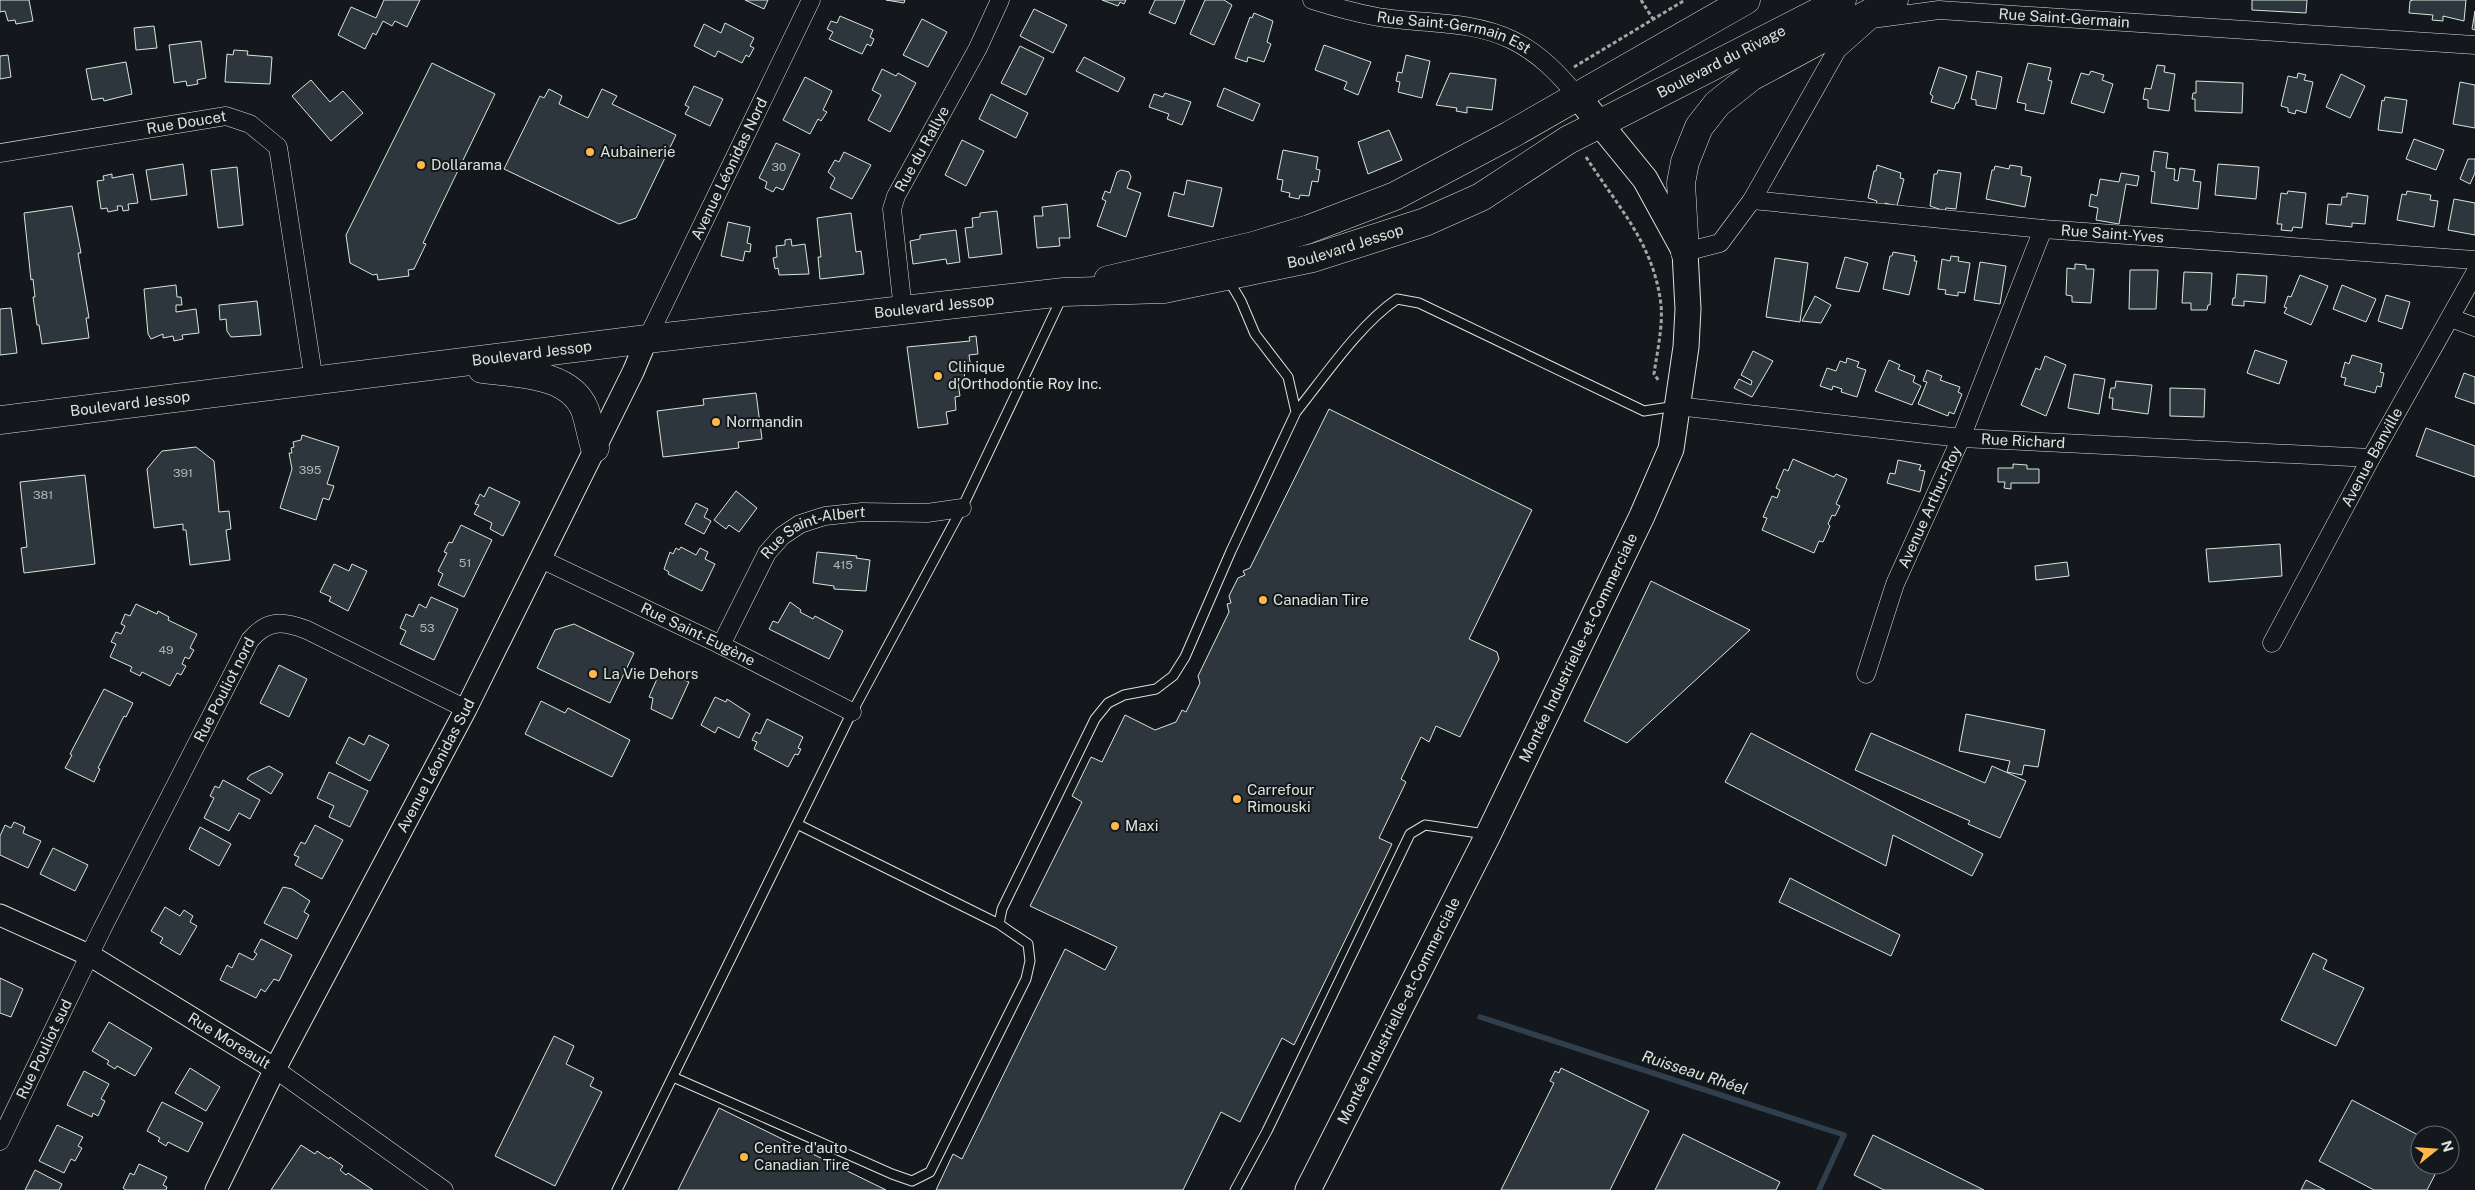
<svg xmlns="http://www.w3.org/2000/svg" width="2475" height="1190" viewBox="0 0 2475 1190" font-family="'Public Sans',sans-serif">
	<rect width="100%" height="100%" fill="#14181c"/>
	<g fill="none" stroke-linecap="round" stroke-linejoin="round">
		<path stroke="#2f3f4d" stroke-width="5.5" d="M1480,1017L1844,1135L1819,1190"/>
	</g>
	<path fill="#2c363c" stroke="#d8e6dc" d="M0,0H29L33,21L16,24L15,20L8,21L5,11L0,12Z
		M384,0H420L407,27L395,21L392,26L383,21L376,35L373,33L365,49L338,35L351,7L376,18Z
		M745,0H768L764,9Z
		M886,0H905L904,3Z
		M1102,0H1126L1124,4L1120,2L1118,6Z
		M1155,0H1185L1175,24L1149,13Z
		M1205,0H1224L1232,5L1214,45L1190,34Z
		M2252,0H2307L2306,13L2252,10Z
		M2413,0H2466L2464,21L2443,16V21L2432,20L2433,15L2409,13L2410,1Z
		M1034,9L1067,25L1053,53L1020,36Z
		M2475,11V30L2472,29Z
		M1254,13L1273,21L1267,42L1271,44L1264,62L1248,57L1247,62L1235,58L1250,17L1252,18Z
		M840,16L873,30L870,37L874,39L871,46L867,44L862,54L829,39L833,32L827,29L831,21L837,23Z
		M922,19L947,32L928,67L903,55Z
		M725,23L754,38L750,46L754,48L749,57L746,55L742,63L718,51L715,57L694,46L704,24L721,33Z
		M154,26L157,48L136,50L134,28Z
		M201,41L206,78L197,80L198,84L187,86L186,81L174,83L169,45Z
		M1324,45L1371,62L1358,95L1344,89L1347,82L1315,70Z
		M1020,46L1044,58L1026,95L1001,83Z
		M234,50L248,51L247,55L272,57L270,84L225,82L227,54L233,55Z
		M8,55L11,77L0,79V56Z
		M1406,55L1430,61L1422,98L1398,92L1400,82L1396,81L1398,72L1402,73Z
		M1084,57L1125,78L1118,92L1076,71Z
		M126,62L132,94L104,101L103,98L92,100L86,69Z
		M432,63L495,94L423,243L426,244L414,269L408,270L409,276L378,280L377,274L373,275L350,263L346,235Z
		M2028,63L2051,68L2048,80L2052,81L2044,114L2025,110L2026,104L2017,102Z
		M2157,65L2165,66L2164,72L2175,74L2169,111L2148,108V100L2143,99L2145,88L2151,89Z
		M1939,67L1967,76L1958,103H1956L1954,109L1931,102L1933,96L1930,94Z
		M882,69L896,76L898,73L916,83L890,132L868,120L881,95L872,90Z
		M1977,71L2002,77L1996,109L1976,105V100L1971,99Z
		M2091,71L2104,75L2102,80L2113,84L2104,113L2071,103L2081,73L2089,75Z
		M1450,73L1496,79L1492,110L1467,107V113L1456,111L1457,108L1436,105Z
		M2298,73L2306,75L2304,80L2313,82L2306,113L2296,110L2295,114L2288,112V108L2281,106L2288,76L2297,78Z
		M2341,74L2365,86L2350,118L2326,107Z
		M805,77L832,91L823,110L827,112L821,121L818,119L810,134L783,120Z
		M311,80L330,102L343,91L363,113L331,141L292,96Z
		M2196,81L2243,83L2242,113L2195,111V99H2192L2193,93H2196Z
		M2460,82L2475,85V128L2453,124Z
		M694,86L723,99L710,126L685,114L689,107L685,105Z
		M1224,88L1260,104L1253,121L1217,106Z
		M549,89L562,96L559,104L588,118L602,89L617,96L612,104L676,135L636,218L619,224L504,169L540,96L544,98Z
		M1165,93L1191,102L1182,125L1167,119L1169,114L1149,107L1154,94L1163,97Z
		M991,94L1028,113L1016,138L979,119Z
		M2385,97L2407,100L2402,133L2378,130L2382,100L2384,101Z
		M1389,130L1402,160L1368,174L1358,142Z
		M2414,139L2444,150L2436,170L2406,159Z
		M962,140L984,151L966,186L945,175Z
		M776,143L800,154L783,190L776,187L773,192L765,188L767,182L759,178Z
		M1283,150L1318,157L1316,169L1320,170L1318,182L1312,181L1309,196L1300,195L1299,199L1289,197L1290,193L1281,191L1283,180L1277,179Z
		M2154,151L2168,153L2166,168L2175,169L2174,180L2178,181L2180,168L2195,170L2193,181L2201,182L2198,209L2151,203L2155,172L2151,171Z
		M844,152L871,165L852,199L830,188L835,178L828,172L835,160L839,162Z
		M2468,159H2475V173L2470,184L2460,179Z
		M183,164L187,195L151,200L146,170Z
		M2218,164L2259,167L2256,199L2215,195Z
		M1877,165L1901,173L1900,178L1904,179L1897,206L1885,203L1884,207L1876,205L1877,201L1868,198L1874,171H1876Z
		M2010,165L2022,167L2021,175L2031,177L2025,207L1986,199L1992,170H1994L1995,166L2009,169Z
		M237,167L243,225L218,228L211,170Z
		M1121,170L1129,172L1131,177L1127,188L1141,193L1126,237L1097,226L1106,201L1102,199L1105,191L1110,193L1117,172Z
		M1938,170L1961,173L1956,209L1946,208L1945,211L1930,206L1934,174H1937Z
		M2121,173L2139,176L2137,186L2126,184L2119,224L2096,220L2098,208L2089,206L2091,194L2097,196L2100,179L2119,182Z
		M112,174V178L133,174L138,203L128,204L129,210L123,211L122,206H117L118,210L108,212L107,208L101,209L97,181L104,180L103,176Z
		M1187,180L1222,188L1213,227L1168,216L1174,192L1184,195Z
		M2288,191L2306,193L2302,228L2293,227L2292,231L2281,230L2282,224H2277L2281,193L2287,194Z
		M2407,191L2431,195L2430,200L2438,201L2434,227L2397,220L2402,194L2406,195Z
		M2347,193L2368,196L2365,224L2352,223V227L2326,224L2328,204L2341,205L2342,197H2347Z
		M2454,199L2475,203V235L2448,230Z
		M1067,204L1070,238H1059L1060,246L1037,248L1034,216H1043L1042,207Z
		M72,206L81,253H78L89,318H86L89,338L42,344L39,325H37L33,297H35L33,279L31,280L24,213Z
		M997,211L1002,254L969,258L965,228L973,227L972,218L980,217V213Z
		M851,213L856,252L861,251L864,274L820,279L818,257H821L817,218Z
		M728,222L750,227L747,243L751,244L750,252L745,251L743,261L721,256Z
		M956,230L960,262L947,264L946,259L913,264L910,241L920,239V235Z
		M791,239L792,246L805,244L809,274L779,275L778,268L775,269L773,258L777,257L776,246L785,245V240Z
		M1893,252L1915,256L1914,261H1917L1909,295L1883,289L1890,256H1892Z
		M1951,256L1959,257L1958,261L1970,263L1965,293L1958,292V296L1945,294L1946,290L1938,289L1942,259L1950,261Z
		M1845,257L1868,263L1859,292L1836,288Z
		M1775,258L1808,263L1800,322L1766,317Z
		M1980,262L2006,266L2000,304L1974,300Z
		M2075,264L2086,265V269H2094L2091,303L2072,302V296L2066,295L2067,268L2075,269Z
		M2130,270H2158L2156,309H2129Z
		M2184,272L2212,273L2210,305H2208L2207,310H2191V303H2182Z
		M2237,274L2267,276L2265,303L2244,301V306L2232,305L2233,298H2235Z
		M2300,275L2328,286L2311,325L2284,313L2287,308L2284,307L2288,296L2291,297Z
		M176,285L177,297H181L182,305H176V312L196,309L199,333L182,335L183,339L174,341L173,336L163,338V334L151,339L148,334L144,289Z
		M2342,285L2376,299L2366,322L2333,309Z
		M2386,295L2410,302L2402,329L2378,321Z
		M1815,296L1831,305L1821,323L1802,321Z
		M257,301L261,335L231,337L227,331L226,319L220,320L219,305Z
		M11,308L17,353L0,355V309Z
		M976,336L978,354L969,355L971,368L964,369L965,382L958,383L960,396L955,397L956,410L946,412L948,424L918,428L907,347L970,341L969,337Z
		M2255,350L2287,361L2279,384L2247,373Z
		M1753,351L1773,361L1752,397L1734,388L1739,379L1751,385L1752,381L1741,375Z
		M2352,355L2382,364L2380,372L2384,373L2381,387L2377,386L2375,393L2344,385L2346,378L2341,377L2345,362L2349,364Z
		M2045,356L2066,365L2046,416L2021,405L2036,368L2040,370Z
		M1847,358L1859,362L1857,367L1866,370L1857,397L1841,392L1842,389L1833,386L1832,390L1820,386L1827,368L1836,371L1840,361L1846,363Z
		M1889,360L1900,365L1898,369L1915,376L1913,382L1921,386L1912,405L1875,391Z
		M1927,370L1942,376L1940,380L1960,387L1958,392L1962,394L1954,414L1949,412L1948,416L1918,404L1927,382L1923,381Z
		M2464,373L2475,377V404L2455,397Z
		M2074,374L2105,379L2099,414L2068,408Z
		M2116,381L2152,385L2148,414L2112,409L2113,398H2109L2111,388H2115Z
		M2170,388L2205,389L2204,417L2170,416Z
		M756,393L762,439L738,442L739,448L663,457L657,411L704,405L703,399Z
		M1329,409L1532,510L1469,639L1497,652L1499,659L1460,737L1436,726L1429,742L1421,737L1401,779L1406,782L1379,838L1392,844L1294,1045L1282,1038L1240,1122L1221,1112L1183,1190H936L953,1154L962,1159L1065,949L1105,970L1117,947L1030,906L1082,802L1072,796L1091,757L1102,762L1125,715L1155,730L1176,722L1182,710L1186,712L1200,683L1198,676L1229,612L1227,604L1231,603L1229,596L1238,578L1245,575L1243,571L1250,568Z
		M2426,428L2475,446V477L2416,456Z
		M302,435L339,447L327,484L334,486L329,500L323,498L316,520L280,508L292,469L289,453H292L291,448L294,447L293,442L301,440Z
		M196,447L214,461L219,512L229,511L231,529L226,530L230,560L190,565L186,530H183V524L154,528L147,469L162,451Z
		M1793,459L1834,477L1836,474L1847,479L1836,504L1840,506L1835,516L1832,515L1828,524L1830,526L1823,542L1819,541L1814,553L1762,530L1767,518L1763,517L1772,496L1777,498L1780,490L1776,488L1784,469L1788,471Z
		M1898,460L1921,465L1919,470L1925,471L1920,492L1887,483L1890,473L1895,474Z
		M2013,464L2027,465V469H2039V483H2011V489L2004,488L2005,482H1998V468H2013Z
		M85,475L95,564L24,573L21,548L27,547L20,482Z
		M489,487L520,502L503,536L490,529L492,523L474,514L479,505L475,504L480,494L484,497Z
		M736,491L757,508L739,532L729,525L726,529L714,520Z
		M696,503L708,509L704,517L711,521L704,534L685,524Z
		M461,525L492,540L464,597L438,585L443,574L438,571L447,553L444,552L449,542L452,543Z
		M2280,544L2282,576L2209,582L2206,549Z
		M681,547L696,555L700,548L708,552L705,559L715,564L702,591L668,574L669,572L664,569L670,552L673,554L676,548L679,550Z
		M817,552L857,556L856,558L870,560L866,591L834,589V586L813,583Z
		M2067,562L2069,576L2036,580L2035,566Z
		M334,564L349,571L352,564L367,571L348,611L329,601L331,597L320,592Z
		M1651,581L1750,630L1627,743L1584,721Z
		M431,597L458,609L434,660L400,644L406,631L400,628L406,614L413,617L419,604L426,608Z
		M790,602L801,610L800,612L813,619L815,616L843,631L829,659L769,629L773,621L778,623Z
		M136,604L157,614L158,611L169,617L168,620L197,634L190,648L194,650L189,659L185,657L182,664L186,666L181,675L177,673L170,686L142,672L140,676L130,671L132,667L110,657L116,644L111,642L116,632L121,634L125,626L121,624L125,614L130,616Z
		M574,624L634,653L610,703L537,668L555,630Z
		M279,665L307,679L289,717L260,703Z
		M660,672L669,676L670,673L689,682L672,719L651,709L653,698L649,697Z
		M104,689L133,703L126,717L124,716L98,768L100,769L94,782L65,768L72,755L70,754Z
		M715,697L726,702L727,699L750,714L739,738L718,727L715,733L701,725Z
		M541,701L565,713L568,708L630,740L612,777L525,734Z
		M1966,714L2045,730L2038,767L2024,765L2022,775L2007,772L2010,761L1959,751Z
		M767,719L803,737L798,748L801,749L798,755L795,754L788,767L754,749L757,742L752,740L756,732L760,734Z
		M1751,733L1983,854L1972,876L1893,835L1886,866L1725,782Z
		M1871,733L1985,783L1992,766L2026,781L2000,838L1968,824L1970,821L1855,770Z
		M369,735L389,745L370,781L336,763L349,737L364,745Z
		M269,766L283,774L271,794L247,779L250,775Z
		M329,772L368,791L350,827L329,817L334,806L317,798Z
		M223,780L260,800L250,819L239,813L229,831L204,818L214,798L210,796L215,786L219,788Z
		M14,822L25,827L23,833L41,841L28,868L0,855V836L5,825L11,828Z
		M315,825L343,840L322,879L295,865L299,857L294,855L301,842L305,844Z
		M200,827L231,844L219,866L189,849Z
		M53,848L88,865L75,891L40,874Z
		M1790,878L1900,935L1891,956L1779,902Z
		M283,887L292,889L310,901L304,912L309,915L297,939L264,923Z
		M165,907L180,916L184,910L193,916L190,922L197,926L180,955L160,943L163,938L151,931Z
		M261,939L292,955L279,981L274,979L265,992L261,989L256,998L220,980L227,965L232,968L239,953L253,960L257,954L254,952Z
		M2313,953L2327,960L2323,969L2364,988L2336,1046L2281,1020Z
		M0,978L23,989L11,1017L0,1013Z
		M109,1022L152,1048L135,1076L117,1066L115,1069L107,1064L109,1061L92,1051Z
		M554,1036L574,1046L566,1064L594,1078L590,1086L602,1092L555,1186L495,1156Z
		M190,1068L220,1087L206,1111L175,1093Z
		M1561,1068L1649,1111L1610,1190H1501L1554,1083L1550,1081L1555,1071L1559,1073Z
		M84,1071L109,1084L101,1099L105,1101L98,1116L93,1113L92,1117L67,1105Z
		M2352,1100L2420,1136V1165H2440L2427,1190H2374L2319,1161Z
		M162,1102L203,1123L188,1152L168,1142L166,1146L158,1141L160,1138L147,1131Z
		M719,1108L886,1190H678Z
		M57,1125L83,1137L78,1146L82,1148L75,1161L71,1159L64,1173L39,1161Z
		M1683,1134L1780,1182L1776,1190H1655Z
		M1873,1135L1984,1190H1884L1854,1175Z
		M301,1145L315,1154L317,1151L329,1159L330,1157L343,1166L340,1170L346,1175L348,1173L373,1190H271Z
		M139,1164L167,1177L163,1185L167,1187L166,1190H126L123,1188L130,1173L134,1175Z
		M35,1170L62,1184L59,1190H25Z
		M2306,1180L2325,1190H2301Z"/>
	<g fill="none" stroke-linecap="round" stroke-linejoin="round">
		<defs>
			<path id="service" d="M1296,412C1325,376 1359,325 1397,299L1419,303L1644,411L1676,406
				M797,824L999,924
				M673,1077L892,1174L912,1181L930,1172L1026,979L1030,961L1028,944L999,924L1002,909L1095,719L1108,703L1124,695L1156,689L1173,676L1185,657L1231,551L1296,412L1288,377L1255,334L1241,301L1228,279
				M617,1190L849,718L962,508L1062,297
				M1235,1190L1267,1131L1410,834L1425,825L1485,834"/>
			<g id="minor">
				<path id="s1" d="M1312,0C1334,7 1356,13 1378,17C1422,24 1472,20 1512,40C1539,53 1559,74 1578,97"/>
				<path id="s2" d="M0,153L226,116L250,124L278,147L314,381"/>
				<path id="s3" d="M1752,200L2043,229L2475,260"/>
				<path id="s4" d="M1685,252L1720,243L1752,200L1837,50L1872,19L1939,10L2475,45"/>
				<path id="s5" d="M903,310L892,209L896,196L978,48L1000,0"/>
				<path d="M2451,318L2475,327"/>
				<path id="s6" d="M647,339L811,0"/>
				<path id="s7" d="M1677,406L1961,438L2371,458"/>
				<path id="s8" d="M541,559L721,645L852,712"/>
				<path id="s9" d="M2272,643L2371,458L2475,273"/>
				<path id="s10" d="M721,645L767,553L782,536L800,524L825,516L862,512L927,513L962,508"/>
				<path id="s11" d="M1866,674L1895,584L1961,438L2043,229"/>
				<path d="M275,1069L444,1190"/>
				<path id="s12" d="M0,1141L102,929L250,640C268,619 283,621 307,630L466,709"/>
			</g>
			<g id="tertiary">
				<path id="s13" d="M0,915L91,956L275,1069"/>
				<path id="s14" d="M216,1190L275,1069L466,709L633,372L647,339"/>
			</g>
			<g id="secondary">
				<path id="s15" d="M1308,1190L1488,835L1642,516L1671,449L1686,347L1688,309L1685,252L1645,179L1578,97"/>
			</g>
			<g id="primary">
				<path d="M1685,252L1681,183L1685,162L1699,127L1717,104L1751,77L1894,0"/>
				<path d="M1108,280L1253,246L1309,229L1395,196L1510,135L1746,0"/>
				<path d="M482,369C517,374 570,372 585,410C589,422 591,435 595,448"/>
				<path id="s16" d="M0,420L647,339L903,310L1064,292L1164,289L1313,258L1425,222L1481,197L1568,140L1842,0"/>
			</g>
		</defs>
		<use href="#service" stroke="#d8e6dc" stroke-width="11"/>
		<use href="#minor" stroke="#d8e6dc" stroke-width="19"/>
		<use href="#tertiary" stroke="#d8e6dc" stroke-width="23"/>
		<use href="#secondary" stroke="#d8e6dc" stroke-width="27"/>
		<use href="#primary" stroke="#d8e6dc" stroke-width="29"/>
		<path stroke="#9da8a2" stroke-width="3" stroke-dasharray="4 2.5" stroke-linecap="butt" d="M1641,0L1653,19
			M1574,67L1685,0
			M1586,157C1618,207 1654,244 1661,305C1663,327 1657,352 1654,374L1659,381"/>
		<use href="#service" stroke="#14181c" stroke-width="9"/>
		<use href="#minor" stroke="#14181c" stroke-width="18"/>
		<use href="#tertiary" stroke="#14181c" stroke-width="21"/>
		<use href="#secondary" stroke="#14181c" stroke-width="25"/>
		<use href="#primary" stroke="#14181c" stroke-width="28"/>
	</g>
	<g fill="#ffb74d" stroke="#14181c" stroke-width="2">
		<circle cx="590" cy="152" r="5"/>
		<circle cx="421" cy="165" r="5"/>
		<circle cx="938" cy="376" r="5"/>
		<circle cx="716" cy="422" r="5"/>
		<circle cx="1263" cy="600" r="5"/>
		<circle cx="593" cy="674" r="5"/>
		<circle cx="1237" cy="799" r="5"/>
		<circle cx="1115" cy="826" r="5"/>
		<circle cx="744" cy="1157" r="5"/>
	</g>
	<g text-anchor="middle" stroke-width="4" stroke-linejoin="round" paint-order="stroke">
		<g font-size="12" fill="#adbab4">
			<text x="779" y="171">30</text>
			<text x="310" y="474">395</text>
			<text x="183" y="477">391</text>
			<text x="43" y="499">381</text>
			<text x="465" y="567">51</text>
			<text x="843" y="569">415</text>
			<text x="427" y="632">53</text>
			<text x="166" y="654">49</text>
		</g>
		<g font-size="15" fill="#d8e6dc" stroke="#14181c">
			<text dy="5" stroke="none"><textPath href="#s4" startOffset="502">Rue Saint-Germain</textPath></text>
			<text dy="5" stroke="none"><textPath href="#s1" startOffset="146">Rue Saint-Germain Est</textPath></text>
			<text dy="5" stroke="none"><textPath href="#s16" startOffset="1779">Boulevard du Rivage</textPath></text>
			<text dy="5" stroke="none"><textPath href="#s2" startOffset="189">Rue Doucet</textPath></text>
			<text dy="5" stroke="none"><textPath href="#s5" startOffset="169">Rue du Rallye</textPath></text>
			<text dy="5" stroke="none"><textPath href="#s6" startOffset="189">Avenue Léonidas Nord</textPath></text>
			<text dy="5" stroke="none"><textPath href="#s3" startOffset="362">Rue Saint-Yves</textPath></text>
			<text dy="5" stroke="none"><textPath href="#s16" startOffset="1358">Boulevard Jessop</textPath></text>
			<text dy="5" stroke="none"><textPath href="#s16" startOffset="941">Boulevard Jessop</textPath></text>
			<text dy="5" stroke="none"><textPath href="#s16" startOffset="536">Boulevard Jessop</textPath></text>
			<text dy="5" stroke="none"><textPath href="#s16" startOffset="131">Boulevard Jessop</textPath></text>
			<text dy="5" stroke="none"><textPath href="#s7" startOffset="348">Rue Richard</textPath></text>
			<text dy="5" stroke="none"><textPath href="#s9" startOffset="211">Avenue Banville</textPath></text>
			<text dy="5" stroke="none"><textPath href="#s11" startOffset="179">Avenue Arthur-Roy</textPath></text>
			<text dy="5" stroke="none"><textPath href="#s10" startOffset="156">Rue Saint-Albert</textPath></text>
			<text dy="5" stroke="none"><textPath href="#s8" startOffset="174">Rue Saint-Eugène</textPath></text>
			<text dy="5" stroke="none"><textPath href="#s15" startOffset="606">Montée Industrielle-et-Commerciale</textPath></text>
			<text dy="5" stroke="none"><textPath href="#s12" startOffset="504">Rue Pouliot nord</textPath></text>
			<text dy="5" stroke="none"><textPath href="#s14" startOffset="478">Avenue Léonidas Sud</textPath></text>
			<text dy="5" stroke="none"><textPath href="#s15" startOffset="201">Montée Industrielle-et-Commerciale</textPath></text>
			<text dy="5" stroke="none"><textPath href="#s13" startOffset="262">Rue Moreault</textPath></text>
			<text dy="5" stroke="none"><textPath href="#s12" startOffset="102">Rue Pouliot sud</textPath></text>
		</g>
		<g font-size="15" fill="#d8e6dc" stroke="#14181c" text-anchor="start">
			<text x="600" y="157">Aubainerie</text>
			<text x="431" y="170">Dollarama</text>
			<text x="948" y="372">Clinique<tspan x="948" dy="17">d'Orthodontie Roy Inc.</tspan></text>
			<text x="726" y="427">Normandin</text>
			<text x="1273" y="605">Canadian Tire</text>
			<text x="603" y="679">La Vie Dehors</text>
			<text x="1247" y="795">Carrefour<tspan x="1247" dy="17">Rimouski</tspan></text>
			<text x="1125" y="831">Maxi</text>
			<text x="754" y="1153">Centre d'auto<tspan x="754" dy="17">Canadian Tire</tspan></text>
		</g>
		<g font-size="16" font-style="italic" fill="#d8e6dc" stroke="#14181c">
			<text transform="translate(1695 1072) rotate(18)" y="6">Ruisseau Rhéel</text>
		</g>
	</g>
	<g transform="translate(2435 1150) rotate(73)"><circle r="24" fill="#14181c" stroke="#626a69"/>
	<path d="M0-4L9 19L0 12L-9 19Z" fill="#ffb74d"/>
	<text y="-8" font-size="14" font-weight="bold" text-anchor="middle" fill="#d8e6dc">N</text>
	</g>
</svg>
